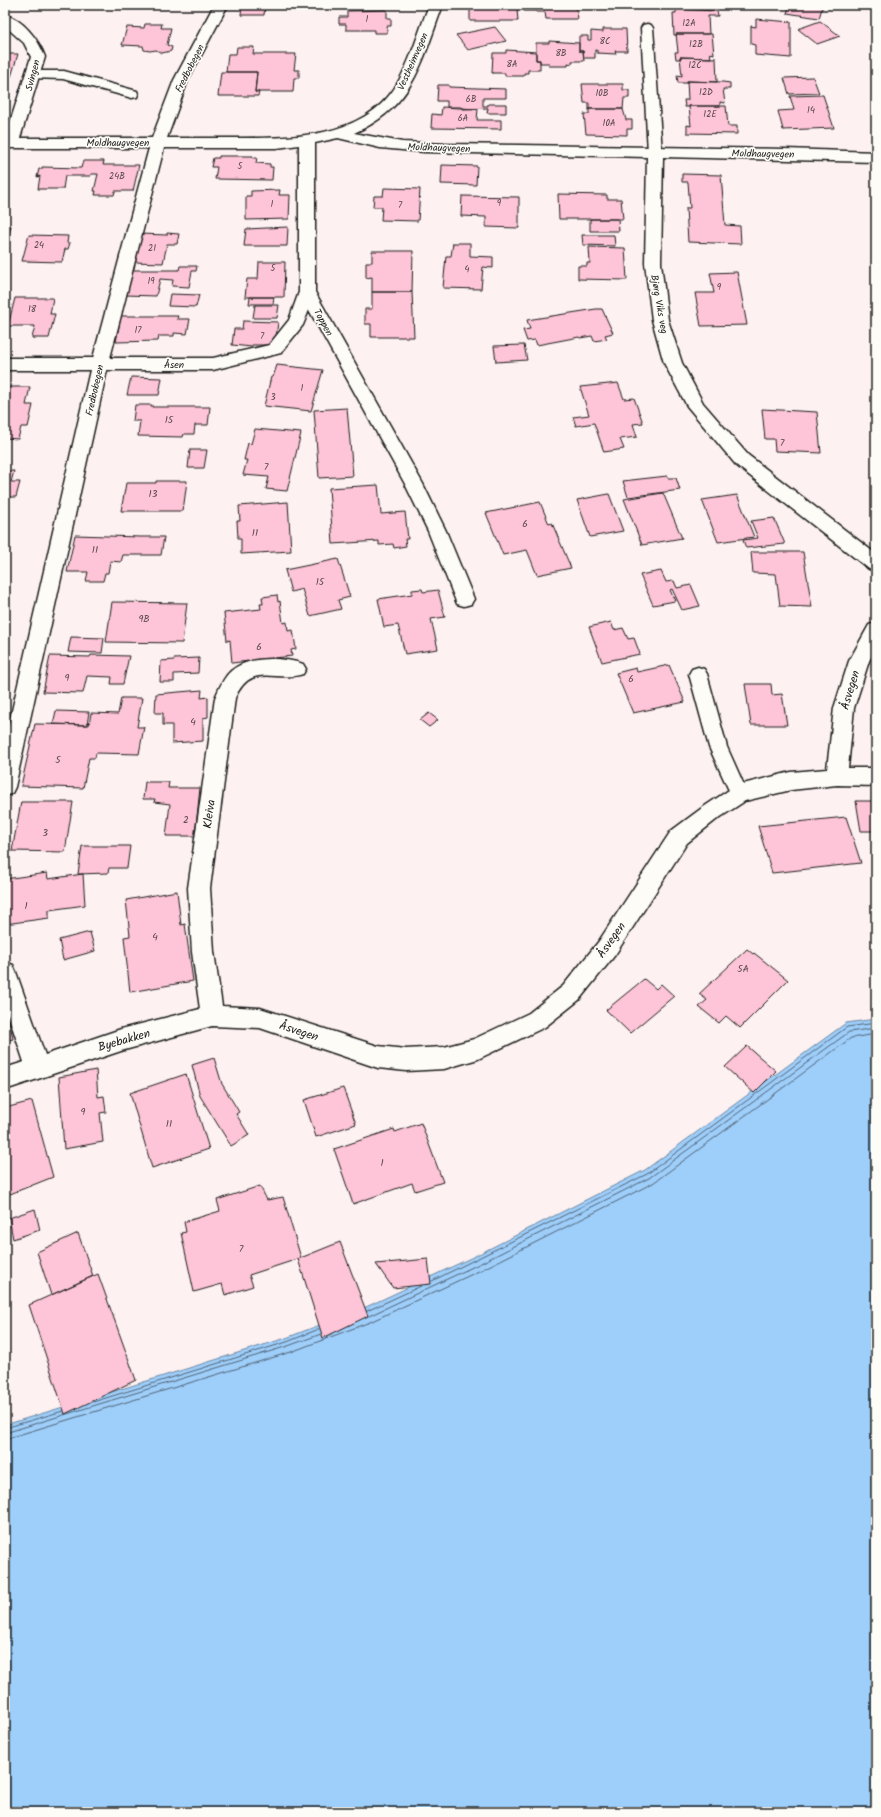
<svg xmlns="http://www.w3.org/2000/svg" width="881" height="1817" viewBox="0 0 881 1817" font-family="Kalam,sans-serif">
	<rect width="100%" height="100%" fill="#fdf1f1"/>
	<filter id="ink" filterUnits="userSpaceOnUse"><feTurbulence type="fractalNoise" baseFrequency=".025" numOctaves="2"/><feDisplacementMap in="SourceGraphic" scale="8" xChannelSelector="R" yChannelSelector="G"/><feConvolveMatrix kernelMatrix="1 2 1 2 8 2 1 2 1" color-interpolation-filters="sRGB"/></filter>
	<g filter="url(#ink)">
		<path fill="#9ecefa" stroke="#6a87a1" d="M876,1019V1812H5V1425L286,1338L364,1308L475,1256L645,1170L846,1023Z"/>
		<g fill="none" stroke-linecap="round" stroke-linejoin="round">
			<path stroke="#506375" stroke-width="1" d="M432,1281L647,1174L847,1027L876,1023
				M367,1311L421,1286
				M369,1316L479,1264L649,1178L849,1032L876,1028
				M93,1402L287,1342L319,1329
				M5,1428L63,1411
				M5,1433L288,1346L321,1334
				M5,1439L291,1352L370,1322L481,1270L653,1183L851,1038L876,1034"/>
		</g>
		<path fill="#fec4d7" stroke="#1c1c1c" d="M60,5H81V8L60,9Z
			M242,5H265L264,15H241Z
			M470,5H535L536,11H524V9H517L518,21H470Z
			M535,5H576L578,19H546L545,12H536Z
			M790,5H823L819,18L787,13Z
			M676,9L717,11L718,16H708L709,34H676L677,35H674L673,13H676Z
			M387,10V18H391V26H387V33H374V30H346V24H339V17H347V11Z
			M756,19L791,22V58L755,55V45L751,44V26L756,27Z
			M820,21L840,36L817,44L798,29Z
			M145,24H162L161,28H171L167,45L172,47L171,51L162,53L156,50L150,51L144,50L143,46L122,45L127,27L144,28Z
			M495,27L506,41L468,50L456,35Z
			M603,29H626L627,51H615L616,54L597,53V50H595V58H584L583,51H579V36H588V40H591V31L603,32Z
			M676,34H712L714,54L710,53L711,58L680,57V59H676L675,52H678Z
			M549,41L579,43V51H583L584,61H572V64L568,63V66H549V63H540V60H536V43H549Z
			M237,47H254L253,54H296L294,70H299V78H294L293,92H255L257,72H226L228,54H236Z
			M506,50L536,52V60H540V70H528V73H524V76H505V73H492L493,53H506Z
			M5,54H18L11,77H5Z
			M680,57L716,58L717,82L687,81V83H678L677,75L682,76Z
			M221,72H257L255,92H259L258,96H218Z
			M813,77L819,93L789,94L784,78Z
			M687,81L723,82L730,83V89H723L725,103L720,102V106H689V107H685L684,100H688Z
			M582,84H623V90H629V98H624L623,109H589V103H584Z
			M438,85H449V87L506,89V98H483V106H488V104H506V113H487L488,108L465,109H462V107H447V101H437Z
			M823,95L834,128L783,130L778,111L794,110L790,96Z
			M689,106H726L728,126H737V134L687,133V125L691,126Z
			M442,107L478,109L477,120H501V129L431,128L432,114L441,115Z
			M589,109H623L626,120H632V129H627V135L586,134L584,114H589Z
			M219,156H253V158H257L256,163L270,164V167H273L272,180L215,179L217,167H211L213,158H219Z
			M83,161H104L103,165H139L133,191H115L114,195H95L96,191H94L98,174H91L90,176H65L63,189H38L40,176L37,177L39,169H42V167L81,168Z
			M442,165L477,166L476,185L441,184Z
			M682,174L721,175L725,225L740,226L741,244L688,242L686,208H690L688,182H682Z
			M384,188L420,189L418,221L381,220L382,207H373L374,196H383Z
			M280,190L279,195H290L289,219L246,220V196H251V191Z
			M558,194L607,195V199H621L623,219H559Z
			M462,196L519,197V228L486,227V217L461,216Z
			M590,219H618L619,231H590Z
			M5,226H11L7,243H5Z
			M288,227L287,246H244L246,229Z
			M167,233L179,234L177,244H167L163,263L133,262L140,234L167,235Z
			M29,235L68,236L67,243H70L68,249H65L62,262L22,261Z
			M582,235H614L615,246L583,245Z
			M453,243H470V256L493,257V268L483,267L481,289L443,288L446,256H451Z
			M589,247L625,248L627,280L578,279V266H587V263H590Z
			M372,251H413L412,292H372V277L366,278V262H372Z
			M259,262H285L284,297H245L247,279H258Z
			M180,266H197L196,271H192L189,287L172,286L173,280L160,279L156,296L126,295L132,270H179Z
			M737,272L747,325L701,326L695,293H714L710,273Z
			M372,292H412L414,337H371V324H365V309H372Z
			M170,294L199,295L196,307L168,306Z
			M250,297H274L273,304H249Z
			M15,298H53L50,314H55L49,338H32L35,326H8Z
			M255,305H279L277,318H253Z
			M596,309H602L613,333L605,335L607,339L594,341L592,336L580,338L579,337L537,345L535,340L527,341L523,330L530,329L527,320Z
			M121,316H178L177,319H190L187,334L174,333V336H159L158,341L116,342Z
			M243,321L278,322L275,345H252V347L232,345L234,329H242Z
			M524,345L527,360L496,362L494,346Z
			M277,365L323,370L311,411L264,406L271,377H273Z
			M131,377L162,378L159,395H127Z
			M618,383L624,399L634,398L643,423L633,424L637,437L620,439L624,449L604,452L594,423L576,426L573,417L589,415L580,387Z
			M5,387H30L26,405H33L28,427H21L18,439L5,438Z
			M135,405H152V407H210L208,425H195L194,434H184L183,437L138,436L140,421H133Z
			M347,408L353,476L319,478L314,410Z
			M762,409L817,412L821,453L775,451L774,439H765Z
			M255,429L301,433L287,491L266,489L269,477L243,475L247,460H244L248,443L251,444Z
			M190,450H207L204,468H188Z
			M5,471H14L11,482H20L16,497H7L5,507Z
			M667,476L668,478H676L680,490L628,497L623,481Z
			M156,481H187L183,511H121L126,483H156Z
			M378,485L381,514L405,512L408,539H405L406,546L394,548L393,544L379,545V541L333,544L329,488Z
			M663,493L682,538L642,545L624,499Z
			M609,494L623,531L590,537L577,500Z
			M737,495L754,537L718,542L702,500Z
			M288,502L291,551L241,554V539H238L237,521H240L239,506Z
			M540,502L549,524L552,523L571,568L537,575L527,550L503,555L486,513Z
			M774,518L785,544L746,548L743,540L758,538L751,521Z
			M75,535L140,537H164L161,555H123L121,562L110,561L108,573H105L103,581H86L88,572H67Z
			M751,552H803L812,607L780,606L776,574L753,573Z
			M338,559L350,597L338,600L341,609L310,616L302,589L291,592L285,570Z
			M661,571L666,582L674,581L677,588L691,585L700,606L682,610L672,589L670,590L675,601L653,605L640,575Z
			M422,589L423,592L438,590L445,617L431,619L438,649L405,654L398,625L384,627L378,599L412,594V590Z
			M277,595L278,602L280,601L283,623L287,622L288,631L293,630L296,649L291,650L292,656L232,663L230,640L227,641L224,613L261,609L260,604H263L262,597Z
			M112,602L187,603L182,643L106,642Z
			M611,622L614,630L623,628L628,639L634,638L640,654L602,662L589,627Z
			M71,637L104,638L102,653L68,652Z
			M91,655L129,656L123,684H111L112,677L87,676L83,693L43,692L50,656L90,657Z
			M199,658L198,673L174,674V682H160L161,661L174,660V659Z
			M669,665L685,702L633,713L616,673L636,668L637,672Z
			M745,684H771L772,695L782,694L787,725H751Z
			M202,690L201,698L208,697V717L203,718V741L172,743V725H163V713H155L156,694Z
			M121,698H142L137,727H144L139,754L96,753L95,758H89L83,788L21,786L35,724L89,725L91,713L118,714Z
			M56,711L89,712L87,725L53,724Z
			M429,713L438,720L429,727L420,720Z
			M145,782H169L168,788H200L195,836H166L170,804L154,802L155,799H143Z
			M856,801H876V831H861Z
			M21,802H73L65,852L12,851Z
			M846,817L861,863L772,873L758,826Z
			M82,846H130L127,868H109L108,873L78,874Z
			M47,873L48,879L83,874L85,905L49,910V918L5,924V879Z
			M177,891L181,925L185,924L193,981L130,992L124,937L130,936L126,900Z
			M90,932L95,951L63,960L59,940Z
			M747,949L753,954L754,953L788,980L740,1028L726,1016L719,1023L699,1007L707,1000L699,994Z
			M644,979L656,989L661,984L674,996L630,1033L606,1010Z
			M5,1013H8L13,1039L5,1041Z
			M747,1046L776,1071L754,1093L725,1067Z
			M214,1058L222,1084L239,1112L236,1114L249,1135L231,1146L200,1096L192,1065Z
			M96,1070L98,1097L104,1096L106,1112L100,1113L103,1142L64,1149L59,1077Z
			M186,1074L209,1149L152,1168L130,1093Z
			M343,1088L356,1124L316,1137L304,1100Z
			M32,1101L53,1177L5,1196V1108Z
			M421,1123L443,1182L415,1191L412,1183L353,1204L334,1149L394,1129L395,1132Z
			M260,1186L267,1200L283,1197L301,1258L249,1275L253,1286L225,1295L222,1284L194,1292L181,1233L186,1232L184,1222L220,1211L217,1200Z
			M35,1209L40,1230L13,1239L9,1218Z
			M78,1233L93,1276L51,1295L37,1252Z
			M340,1242L368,1316L323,1338L298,1259Z
			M428,1259L431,1284L393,1288L376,1264Z
			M98,1274L136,1380L65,1414L29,1305Z"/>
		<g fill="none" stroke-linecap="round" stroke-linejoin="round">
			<defs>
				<path id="service" d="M647,24L651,25L653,28L662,152L660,155H650L648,152L641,28L643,25Z
					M33,71H64L137,91L138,94L137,97L132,98L63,79L29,78L27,75L29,72Z
					M698,667L704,669L707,674L727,747L748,794L745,799L739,801L733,799L709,747L689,674L692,669Z"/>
				<path id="minor" d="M214,5H228L188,80L167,138C191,138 215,138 240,138C293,138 360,138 394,89C410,64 418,33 429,5H443C422,61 414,107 354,133L402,142L447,144L785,149L876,152V162L663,157L661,263L668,320L682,363L703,403L748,455L876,554V571L869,569L736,465L687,406L664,363L652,320L645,263L647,157L424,152L380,148L338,138L315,143V292L423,484L446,531L474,599L471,604L464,606L457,604L428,531L405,484L309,310L303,325L281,353L213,370H107L15,787L12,793L5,796V741L90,370H5V358H93L149,148H5V138L31,57L24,43L5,26V15C23,19 39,40 45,57L20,138H152L174,80ZM299,145V292L289,320L269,345L213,358H110L164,148H277Z
					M876,623V648L869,661L854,708L848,768H876V786L837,785L791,790L745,801L716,820L687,843L615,955L579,1000L545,1027L478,1059L444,1069L406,1071L378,1068L260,1028L212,1026L121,1051L5,1090V1068L24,1062L5,1005V962L13,965L16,972L45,1055L121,1029L200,1009L192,952L188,888L215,698C219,689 223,678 231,671C248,656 282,657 303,664L306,669L303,674C275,683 251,661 235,698L210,888L214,952L222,1006L260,1008L378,1046L406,1049L444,1047L474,1039L529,1013L563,986L599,941L671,831L702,808L732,788L739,785L791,772L827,769L834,708L849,661L869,625Z"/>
			</defs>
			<use href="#service" stroke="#1c1c1c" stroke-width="3"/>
			<use href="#minor" stroke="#1c1c1c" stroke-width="3"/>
			<use href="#service" fill="#fdfcf7" fill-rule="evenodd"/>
			<use href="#minor" fill="#fdfcf7" fill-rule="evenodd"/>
		</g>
	</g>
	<g text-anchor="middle" stroke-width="3.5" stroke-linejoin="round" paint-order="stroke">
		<g font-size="9" fill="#54464b">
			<text x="367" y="22">1</text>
			<text x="689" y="26">12A</text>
			<text x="605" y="44">8C</text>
			<text x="696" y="47">12B</text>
			<text x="561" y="56">8B</text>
			<text x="512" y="67">8A</text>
			<text x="695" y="68">12C</text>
			<text x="706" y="95">12D</text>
			<text x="602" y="96">10B</text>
			<text x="471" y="102">6B</text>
			<text x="811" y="113">14</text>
			<text x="710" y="117">12E</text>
			<text x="463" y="121">6A</text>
			<text x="609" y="126">10A</text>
			<text x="240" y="169">5</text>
			<text x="117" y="179">24B</text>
			<text x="499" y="206">9</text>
			<text x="272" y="207">1</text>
			<text x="400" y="208">7</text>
			<text x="39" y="248">24</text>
			<text x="152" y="251">21</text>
			<text x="273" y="271">5</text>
			<text x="467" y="272">4</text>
			<text x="151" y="284">19</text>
			<text x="719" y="290">9</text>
			<text x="32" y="312">18</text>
			<text x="138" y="333">17</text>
			<text x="262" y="339">7</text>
			<text x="302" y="391">1</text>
			<text x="273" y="400">3</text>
		</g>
		<g font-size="10" fill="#1c1c1c" stroke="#fdfcf7">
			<text transform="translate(412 61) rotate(-66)" y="4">Vestheimvegen</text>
			<text transform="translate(189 68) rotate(-63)" y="4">Fredbobegen</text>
			<text transform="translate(32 75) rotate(-75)" y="4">Svingen</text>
			<text x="118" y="146">Moldhaugvegen</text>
			<text transform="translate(439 147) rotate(2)" y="4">Moldhaugvegen</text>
			<text transform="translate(763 153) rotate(1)" y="4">Moldhaugvegen</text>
			<text transform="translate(660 304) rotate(80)" y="4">Bjørg Viks veg</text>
			<text transform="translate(324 322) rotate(61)" y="4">Toppen</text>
			<text x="174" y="368">Åsen</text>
			<text transform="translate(94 390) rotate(-77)" y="4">Fredbobegen</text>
		</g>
		<g font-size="10" fill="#54464b">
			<text x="169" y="423">15</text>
			<text x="782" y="446">7</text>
			<text x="266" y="470">7</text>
			<text x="153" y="497">13</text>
			<text x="525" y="527">6</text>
			<text x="255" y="536">11</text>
			<text x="95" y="553">11</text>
			<text x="320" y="585">15</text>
			<text x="144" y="622">9B</text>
			<text x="259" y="650">6</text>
			<text x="67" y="681">9</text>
			<text x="631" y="682">6</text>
			<text x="193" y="725">4</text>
			<text x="58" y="763">5</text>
			<text x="186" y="823">2</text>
			<text x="45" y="836">3</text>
			<text x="26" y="909">1</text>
			<text x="155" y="940">4</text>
			<text x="743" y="972">5A</text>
			<text x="83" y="1115">9</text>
			<text x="169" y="1127">11</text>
			<text x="382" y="1166">1</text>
			<text x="241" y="1252">7</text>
		</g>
		<g font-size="12" fill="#1c1c1c" stroke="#fdfcf7">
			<text transform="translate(850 690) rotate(-73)" y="4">Åsvegen</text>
			<text transform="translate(209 814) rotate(-82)" y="4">Kleiva</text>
			<text transform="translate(611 940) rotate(-55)" y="4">Åsvegen</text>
			<text transform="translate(299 1031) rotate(18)" y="4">Åsvegen</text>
			<text transform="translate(124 1040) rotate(-16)" y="4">Byebakken</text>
		</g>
	</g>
	<rect width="881" height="1817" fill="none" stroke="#fdfcf7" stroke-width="20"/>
	<rect x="10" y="10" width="861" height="1797" fill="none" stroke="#1c1c1c" stroke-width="1.5" filter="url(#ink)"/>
</svg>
